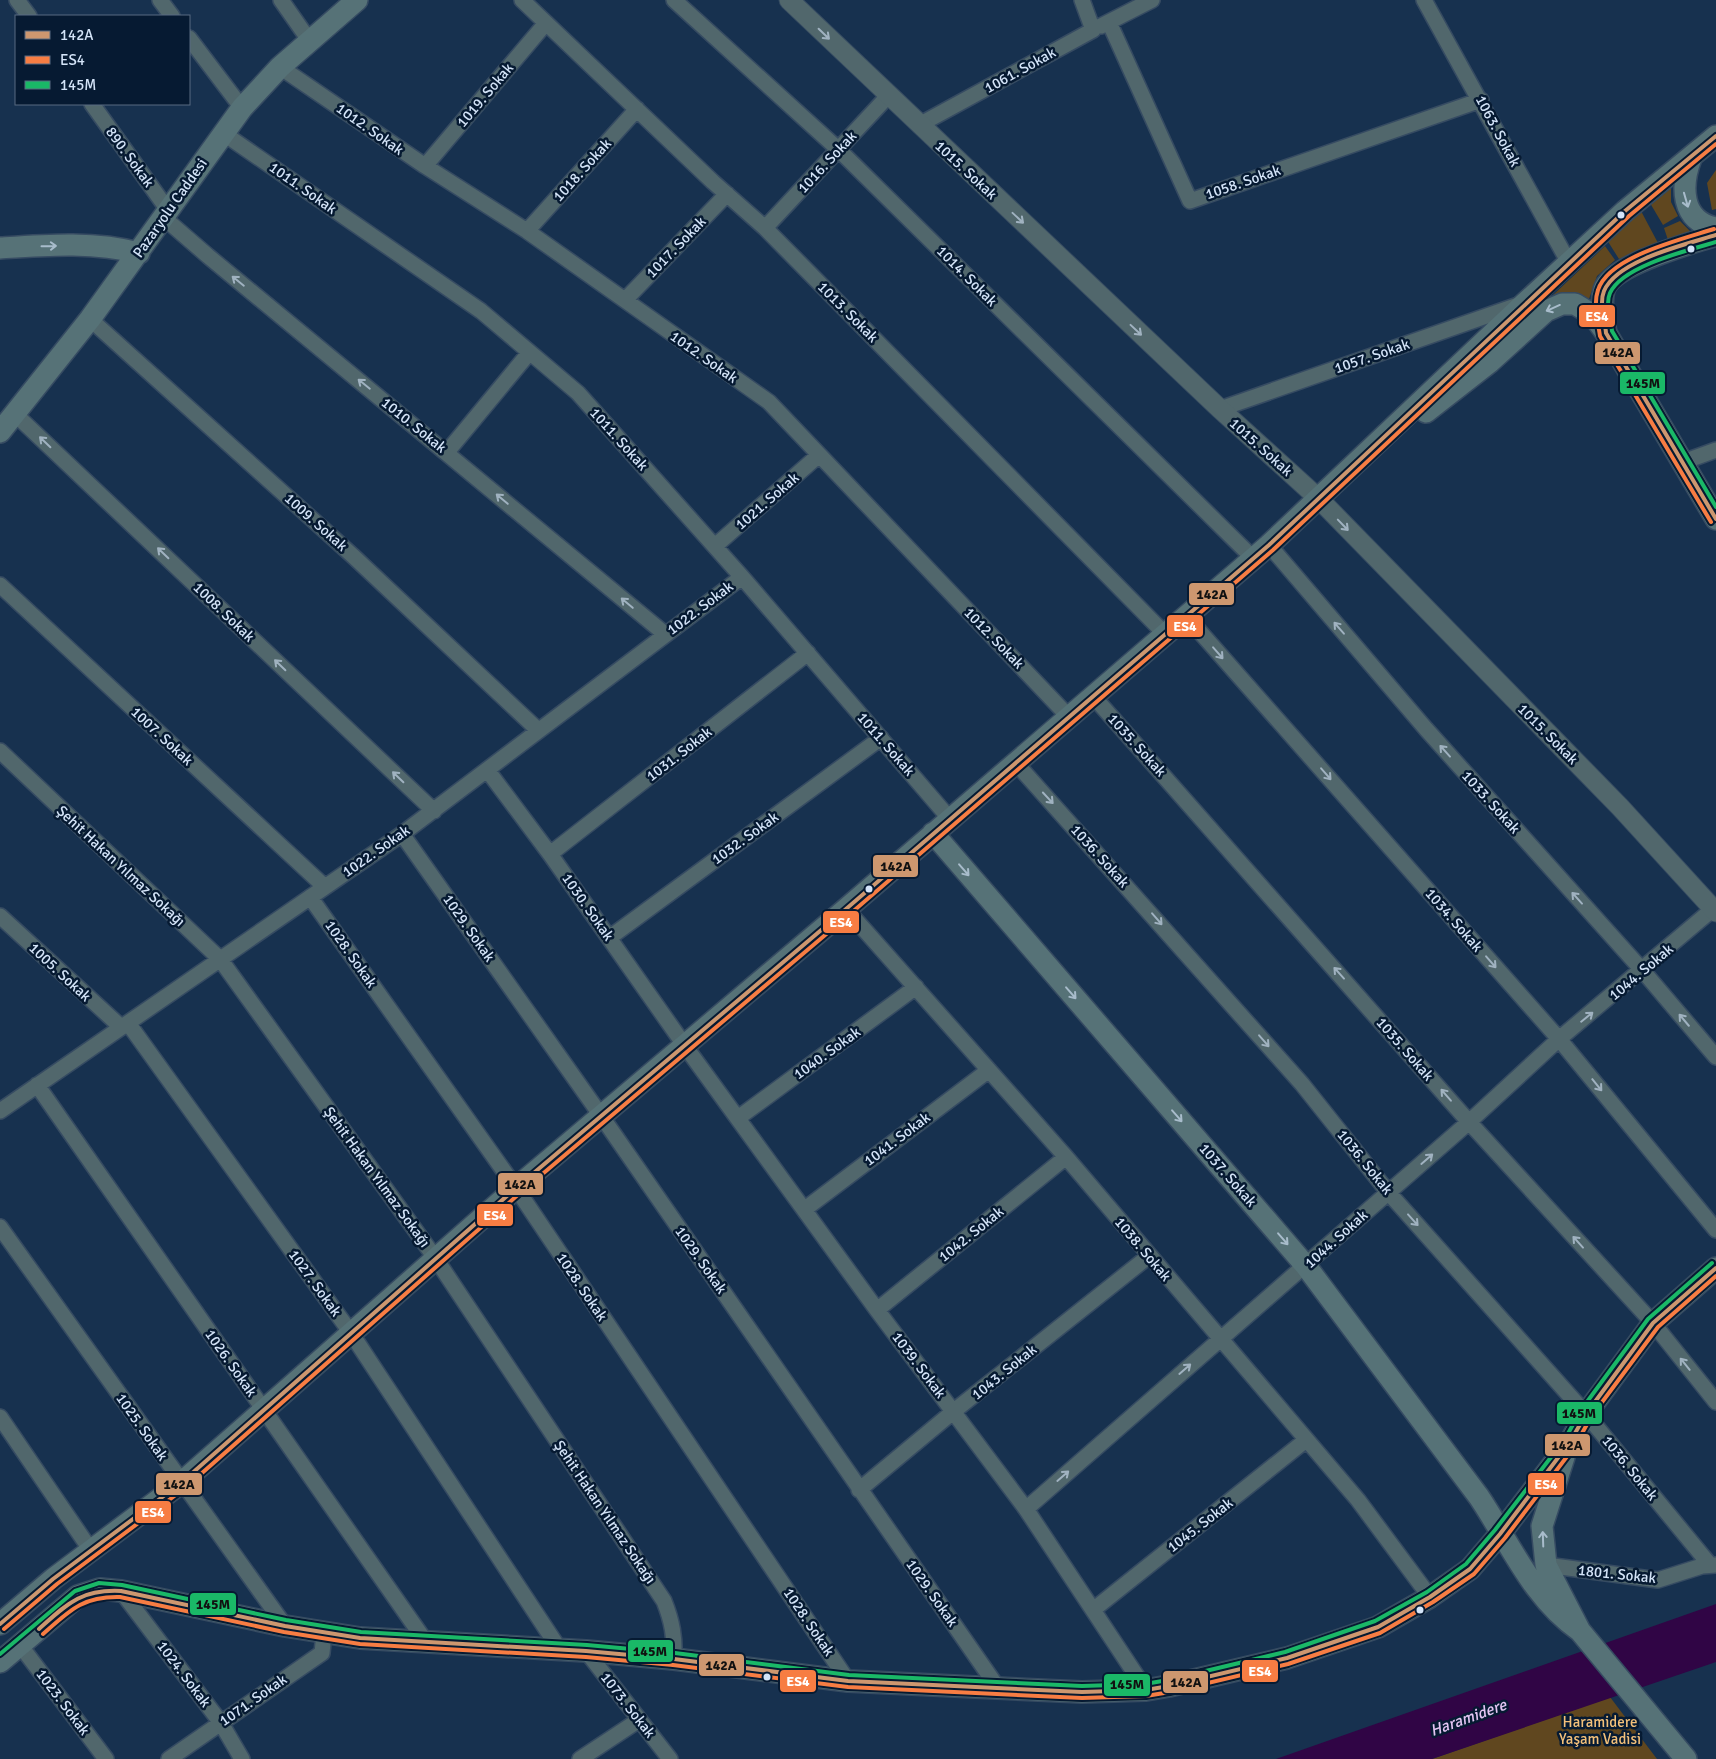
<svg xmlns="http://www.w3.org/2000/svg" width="1716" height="1759" viewBox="0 0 1716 1759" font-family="Signika,sans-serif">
	<rect width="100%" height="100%" fill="#17314f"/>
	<path fill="#60471f" d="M1716,170V209L1712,210L1707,183Z
		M1671,186V202L1678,216L1663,225L1650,203Z
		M1641,211L1658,243L1619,259L1607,240Z
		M1680,221L1691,232L1668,240L1664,228Z
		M1605,246L1615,260L1597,276L1589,299L1573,293L1553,295Z
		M1610,1697L1657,1759H1432Z"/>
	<path fill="#300545" d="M1716,1604V1662L1432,1759H1276Z"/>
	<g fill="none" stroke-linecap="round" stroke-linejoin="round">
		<defs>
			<path id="minor" d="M17,0L29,16
				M160,0L172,16
				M281,0L309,40
				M522,0L713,182L765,228L1165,634
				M674,0L839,150L1253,558
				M1424,0L1569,263
				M1109,22L1190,201L1481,100
				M1101,26L1152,0
				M189,38L242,108
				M280,67L425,166L527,231L769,402L1069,717
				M92,104L168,210
				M919,125L1093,30L1082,0
				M223,133L481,311L578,393L742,577L950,819
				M425,166L546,23
				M163,217L208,256L665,634
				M765,228L889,95
				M527,231L637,109
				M625,300L727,194
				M90,319L353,556L538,730
				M1220,409L1518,305
				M15,414L434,811
				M447,452L529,353
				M1683,462L1716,450
				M1269,545L1426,729L1643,971L1716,1057
				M715,546L819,455
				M0,585L325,887
				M1186,616L1559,1039L1716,1230
				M1093,696L1469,1122L1653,1323L1716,1402
				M0,751L220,959L436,1259L664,1601C672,1621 675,1637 674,1659
				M1015,762L1302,1084L1388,1192L1586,1414L1710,1565
				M488,771L550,854L685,1046L877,1310L1026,1509L1146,1690
				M402,834L602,1117L998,1688
				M550,854L808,653
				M310,897L516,1188L848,1681
				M846,909L1066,1157L1358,1500L1430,1597
				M0,916L121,1027
				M609,938L881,738
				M128,1023L351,1333L560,1650
				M37,1085L426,1642
				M0,1111L402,834L742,577
				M738,1118L916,987
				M805,1209L989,1070
				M0,1227L285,1626
				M877,1310L1066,1157
				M0,1417L92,1552
				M859,1490L954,1411L1149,1256
				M1026,1509L1469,1122L1559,1039L1713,909
				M1546,1565L1658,1580L1702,1566L1716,1565
				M121,1591L221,1723L242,1759
				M1093,1610L1306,1440
				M20,1645L106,1759
				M586,1651L670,1759
				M169,1759L322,1653L324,1633
				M580,1759L639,1720"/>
			<path id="tertiary" d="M789,0L1220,409L1318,498L1620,807L1716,912"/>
			<path id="secondary" d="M1691,158C1681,185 1680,221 1716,228
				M0,248C45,245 95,241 139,253
				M1606,333C1604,320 1600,303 1604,290C1612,264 1690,244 1716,235
				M1426,412L1490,362L1546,311L1562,304H1575L1593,315L1606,333L1716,519
				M0,432L90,319L242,108L280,67L357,0
				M933,833L1306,1266L1479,1497C1510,1543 1533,1599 1580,1631
				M1564,1457L1542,1526L1546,1565L1580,1631L1686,1759
				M0,1624L53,1579L181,1483L516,1188L846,909L1269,545L1525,303L1625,211L1716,136
				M0,1662L78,1596L100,1589L121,1591L285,1626L360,1638L586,1651L674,1659L848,1681L1082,1692L1146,1690L1169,1686L1287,1658L1378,1627L1430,1597L1470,1569L1500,1534L1570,1442L1586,1414L1653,1323L1716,1268"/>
		</defs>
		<use href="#minor" stroke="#364b62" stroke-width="18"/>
		<use href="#tertiary" stroke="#364b62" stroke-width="21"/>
		<use href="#secondary" stroke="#364b62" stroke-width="24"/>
		<use href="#minor" stroke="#51676c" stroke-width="15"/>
		<use href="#tertiary" stroke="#51676c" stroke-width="19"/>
		<use href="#secondary" stroke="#567277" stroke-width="21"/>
		<defs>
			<path id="bus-1" d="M1716,235C1687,244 1617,260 1604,291C1599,303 1605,320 1606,333L1716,519
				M0,1624L53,1579L181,1483L516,1188L846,909L1269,545L1625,211L1716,136
				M39,1629C67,1604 81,1589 121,1591L285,1626L360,1638L586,1651L674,1659L848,1681L1082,1692L1146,1690L1169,1686L1287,1658L1378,1627L1430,1597L1470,1569L1500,1534L1570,1442L1586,1414L1653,1323L1716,1268"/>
			<path id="bus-2" d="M1711,522L1600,336C1598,322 1593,304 1598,290C1609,256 1683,239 1714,229
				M4,1629L57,1584L185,1488L520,1193L850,914L1273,550L1629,216L1716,144
				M43,1634C70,1610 83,1596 120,1597L284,1632L360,1644L586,1657L673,1665L848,1687L1082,1698L1146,1696L1170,1692L1288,1664L1380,1633L1433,1602L1474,1574L1505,1538L1575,1446L1591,1417L1658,1327L1716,1276"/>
			<path id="bus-3" d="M1716,242C1689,250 1622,266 1610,293C1605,304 1611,320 1612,331L1716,507
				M0,1654L75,1591L99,1583L122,1585L286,1620L361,1632L587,1645L675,1653L849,1675L1082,1686L1145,1684L1168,1680L1285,1652L1375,1621L1427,1592L1466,1564L1495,1530L1565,1439L1581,1410L1648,1319L1712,1263"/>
		</defs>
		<use href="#bus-1" stroke="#061a32" stroke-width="8"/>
		<use href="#bus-2" stroke="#061a32" stroke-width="8"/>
		<use href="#bus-3" stroke="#061a32" stroke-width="8"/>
		<use href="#bus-1" stroke="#cd976f" stroke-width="4"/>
		<use href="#bus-2" stroke="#f77d43" stroke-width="4"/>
		<use href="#bus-3" stroke="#1ab867" stroke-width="4"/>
	</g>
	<defs><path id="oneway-shaft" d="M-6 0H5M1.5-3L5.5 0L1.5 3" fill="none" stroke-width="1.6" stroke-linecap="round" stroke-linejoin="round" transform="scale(1.25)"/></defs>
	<g stroke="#a0b2c0">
		<use href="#oneway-shaft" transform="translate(824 34) rotate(44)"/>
		<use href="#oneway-shaft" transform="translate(1018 218) rotate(43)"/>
		<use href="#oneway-shaft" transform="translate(238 281) rotate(-141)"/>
		<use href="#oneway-shaft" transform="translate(1136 330) rotate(43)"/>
		<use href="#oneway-shaft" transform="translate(364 384) rotate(-141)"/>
		<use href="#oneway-shaft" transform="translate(45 442) rotate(-136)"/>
		<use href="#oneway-shaft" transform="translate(502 499) rotate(-140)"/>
		<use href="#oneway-shaft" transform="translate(1343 525) rotate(46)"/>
		<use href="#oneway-shaft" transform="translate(163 553) rotate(-136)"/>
		<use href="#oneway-shaft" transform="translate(627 603) rotate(-140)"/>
		<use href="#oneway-shaft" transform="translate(1339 628) rotate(-131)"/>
		<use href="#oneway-shaft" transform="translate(1218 653) rotate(49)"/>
		<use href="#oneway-shaft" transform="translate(280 665) rotate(-136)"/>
		<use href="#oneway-shaft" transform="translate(1445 751) rotate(-132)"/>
		<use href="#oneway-shaft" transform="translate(1326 774) rotate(49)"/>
		<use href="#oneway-shaft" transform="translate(398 777) rotate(-136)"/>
		<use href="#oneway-shaft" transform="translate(1048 798) rotate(47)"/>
		<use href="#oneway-shaft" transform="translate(1577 898) rotate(-132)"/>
		<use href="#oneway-shaft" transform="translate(1157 919) rotate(49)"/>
		<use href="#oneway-shaft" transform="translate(1491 962) rotate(49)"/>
		<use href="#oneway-shaft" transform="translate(1339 973) rotate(-132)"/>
		<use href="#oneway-shaft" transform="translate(1587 1017) rotate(-39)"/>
		<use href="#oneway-shaft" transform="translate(1684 1020) rotate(-130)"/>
		<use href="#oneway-shaft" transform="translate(1264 1041) rotate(49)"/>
		<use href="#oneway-shaft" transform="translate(1597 1085) rotate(51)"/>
		<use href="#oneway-shaft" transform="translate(1446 1095) rotate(-131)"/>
		<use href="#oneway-shaft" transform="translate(1427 1159) rotate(-41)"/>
		<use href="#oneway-shaft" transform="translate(1413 1220) rotate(48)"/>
		<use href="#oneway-shaft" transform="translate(1578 1242) rotate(-132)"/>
		<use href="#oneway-shaft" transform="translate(1685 1364) rotate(-129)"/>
		<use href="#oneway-shaft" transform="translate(1185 1369) rotate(-41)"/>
		<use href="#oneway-shaft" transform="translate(1063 1476) rotate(-41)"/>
	</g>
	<g stroke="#a8bccb">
		<use href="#oneway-shaft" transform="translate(1686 200) rotate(74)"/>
		<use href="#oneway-shaft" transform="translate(49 246) rotate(-1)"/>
		<use href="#oneway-shaft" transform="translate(1553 308) rotate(156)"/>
		<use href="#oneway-shaft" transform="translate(964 870) rotate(49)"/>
		<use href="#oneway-shaft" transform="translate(1071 993) rotate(49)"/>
		<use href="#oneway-shaft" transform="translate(1177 1116) rotate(49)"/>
		<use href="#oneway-shaft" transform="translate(1283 1239) rotate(49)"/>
		<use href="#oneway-shaft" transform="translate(1543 1539) rotate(-92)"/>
	</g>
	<g fill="#d4e4f8" stroke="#061a32" stroke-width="2">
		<circle cx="1621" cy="215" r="4.5"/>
		<circle cx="1691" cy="249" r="4.5"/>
		<circle cx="869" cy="889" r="4.5"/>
		<circle cx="1420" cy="1610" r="4.5"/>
		<circle cx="767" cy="1677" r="4.5"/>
	</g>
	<g text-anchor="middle" stroke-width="5" stroke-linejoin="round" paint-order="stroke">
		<g font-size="15" fill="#d4e4f8" stroke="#061a32">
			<text transform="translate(1020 70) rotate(-29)" y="5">1061. Sokak</text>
			<text transform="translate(485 95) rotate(-50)" y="5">1019. Sokak</text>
			<text transform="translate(370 129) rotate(35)" y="5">1012. Sokak</text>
			<text transform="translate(1498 131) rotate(62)" y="5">1063. Sokak</text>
			<text transform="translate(130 157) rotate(54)" y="5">890. Sokak</text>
			<text transform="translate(827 162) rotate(-47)" y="5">1016. Sokak</text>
			<text transform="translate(582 170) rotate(-48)" y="5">1018. Sokak</text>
			<text transform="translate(966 170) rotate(43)" y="5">1015. Sokak</text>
			<text transform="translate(1243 182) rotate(-19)" y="5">1058. Sokak</text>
			<text transform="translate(303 188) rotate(35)" y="5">1011. Sokak</text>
			<text transform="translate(170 208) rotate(-55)" y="5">Pazaryolu Caddesi</text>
			<text transform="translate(676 247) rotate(-46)" y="5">1017. Sokak</text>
			<text transform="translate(967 276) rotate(45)" y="5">1014. Sokak</text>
			<text transform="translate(848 312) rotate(45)" y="5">1013. Sokak</text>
			<text transform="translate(1372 356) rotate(-19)" y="5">1057. Sokak</text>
			<text transform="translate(704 357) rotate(35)" y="5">1012. Sokak</text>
			<text transform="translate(414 425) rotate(39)" y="5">1010. Sokak</text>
			<text transform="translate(619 439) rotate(48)" y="5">1011. Sokak</text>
			<text transform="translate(1261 447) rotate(42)" y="5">1015. Sokak</text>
			<text transform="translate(767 501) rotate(-41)" y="5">1021. Sokak</text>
			<text transform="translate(316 522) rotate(42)" y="5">1009. Sokak</text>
			<text transform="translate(700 608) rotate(-37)" y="5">1022. Sokak</text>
			<text transform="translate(224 612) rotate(44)" y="5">1008. Sokak</text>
			<text transform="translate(994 638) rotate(46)" y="5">1012. Sokak</text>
			<text transform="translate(1548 734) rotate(45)" y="5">1015. Sokak</text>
			<text transform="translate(162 736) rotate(43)" y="5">1007. Sokak</text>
			<text transform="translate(886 744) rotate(49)" y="5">1011. Sokak</text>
			<text transform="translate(1137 745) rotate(48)" y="5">1035. Sokak</text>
			<text transform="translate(679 754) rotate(-38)" y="5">1031. Sokak</text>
			<text transform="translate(1491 802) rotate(48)" y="5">1033. Sokak</text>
			<text transform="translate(745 838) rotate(-36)" y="5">1032. Sokak</text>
			<text transform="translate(376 851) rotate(-35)" y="5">1022. Sokak</text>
			<text transform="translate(1100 856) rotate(48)" y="5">1036. Sokak</text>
			<text transform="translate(121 866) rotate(43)" y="5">Şehit Hakan Yılmaz Sokağı</text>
			<text transform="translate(588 907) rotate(55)" y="5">1030. Sokak</text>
			<text transform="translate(1454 920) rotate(49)" y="5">1034. Sokak</text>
			<text transform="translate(469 928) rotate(55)" y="5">1029. Sokak</text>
			<text transform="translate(351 954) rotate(55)" y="5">1028. Sokak</text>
			<text transform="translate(60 972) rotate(43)" y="5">1005. Sokak</text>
			<text transform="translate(1641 972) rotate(-40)" y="5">1044. Sokak</text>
			<text transform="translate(1405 1049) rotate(49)" y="5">1035. Sokak</text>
			<text transform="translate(827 1053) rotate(-36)" y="5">1040. Sokak</text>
			<text transform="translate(897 1139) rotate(-37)" y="5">1041. Sokak</text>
			<text transform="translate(1365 1162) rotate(51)" y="5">1036. Sokak</text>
			<text transform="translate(1228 1175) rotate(49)" y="5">1037. Sokak</text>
			<text transform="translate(377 1177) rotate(54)" y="5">Şehit Hakan Yılmaz Sokağı</text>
			<text transform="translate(971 1234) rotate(-39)" y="5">1042. Sokak</text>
			<text transform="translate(1336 1239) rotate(-42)" y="5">1044. Sokak</text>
			<text transform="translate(1143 1249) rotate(50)" y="5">1038. Sokak</text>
			<text transform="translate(701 1260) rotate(55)" y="5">1029. Sokak</text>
			<text transform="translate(315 1283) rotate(54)" y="5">1027. Sokak</text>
			<text transform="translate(582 1287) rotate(56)" y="5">1028. Sokak</text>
			<text transform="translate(231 1363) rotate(55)" y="5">1026. Sokak</text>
			<text transform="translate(919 1365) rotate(53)" y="5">1039. Sokak</text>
			<text transform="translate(1004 1372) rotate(-39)" y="5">1043. Sokak</text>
			<text transform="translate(142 1427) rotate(55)" y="5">1025. Sokak</text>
			<text transform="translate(1630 1468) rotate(51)" y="5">1036. Sokak</text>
			<text transform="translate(605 1512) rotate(56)" y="5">Şehit Hakan Yılmaz Sokağı</text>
			<text transform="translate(1200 1525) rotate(-38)" y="5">1045. Sokak</text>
			<text transform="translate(1617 1574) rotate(6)" y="5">1801. Sokak</text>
			<text transform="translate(932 1593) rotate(55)" y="5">1029. Sokak</text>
			<text transform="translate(809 1622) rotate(56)" y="5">1028. Sokak</text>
			<text transform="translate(184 1674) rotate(53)" y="5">1024. Sokak</text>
			<text transform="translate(253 1700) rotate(-35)" y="5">1071. Sokak</text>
			<text transform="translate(63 1702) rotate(53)" y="5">1023. Sokak</text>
			<text transform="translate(628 1705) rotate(52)" y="5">1073. Sokak</text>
		</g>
		<g font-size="15" fill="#f3c07a" stroke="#061a32">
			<text x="1600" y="1727">Haramidere<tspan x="1600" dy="17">Yaşam Vadisi</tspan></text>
		</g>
		<g font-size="16" font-style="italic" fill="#e4c5f3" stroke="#061a32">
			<text transform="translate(1468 1717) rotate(-20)" y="6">Haramidere</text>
		</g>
	</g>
	<g stroke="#061a32" stroke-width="2">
		<rect x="1578" y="304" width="38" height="24" rx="5" fill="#f77d43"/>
		<rect x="1594" y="341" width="47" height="24" rx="5" fill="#cd976f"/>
		<rect x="1619" y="371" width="47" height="24" rx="5" fill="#1ab867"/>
		<rect x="1188" y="582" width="47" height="24" rx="5" fill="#cd976f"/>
		<rect x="1166" y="614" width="38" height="24" rx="5" fill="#f77d43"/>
		<rect x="872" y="854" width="47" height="24" rx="5" fill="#cd976f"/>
		<rect x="822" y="910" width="38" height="24" rx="5" fill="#f77d43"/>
		<rect x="497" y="1172" width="47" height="24" rx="5" fill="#cd976f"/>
		<rect x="476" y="1203" width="38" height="24" rx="5" fill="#f77d43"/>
		<rect x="1556" y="1401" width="47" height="24" rx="5" fill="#1ab867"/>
		<rect x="1544" y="1433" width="47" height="24" rx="5" fill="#cd976f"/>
		<rect x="1527" y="1472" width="38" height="24" rx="5" fill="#f77d43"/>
		<rect x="155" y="1472" width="48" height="24" rx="5" fill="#cd976f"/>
		<rect x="134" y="1500" width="38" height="24" rx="5" fill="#f77d43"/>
		<rect x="189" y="1592" width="48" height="24" rx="5" fill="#1ab867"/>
		<rect x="627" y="1639" width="47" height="24" rx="5" fill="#1ab867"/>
		<rect x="698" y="1653" width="47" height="24" rx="5" fill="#cd976f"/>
		<rect x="1241" y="1659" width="38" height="24" rx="5" fill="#f77d43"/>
		<rect x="779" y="1669" width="38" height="24" rx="5" fill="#f77d43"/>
		<rect x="1162" y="1670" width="47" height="24" rx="5" fill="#cd976f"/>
		<rect x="1103" y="1673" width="48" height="24" rx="5" fill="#1ab867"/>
	</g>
	<g font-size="14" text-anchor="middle" font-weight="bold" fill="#fff">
		<text x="1597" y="321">ES4</text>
		<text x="1185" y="631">ES4</text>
		<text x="841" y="927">ES4</text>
		<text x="495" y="1220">ES4</text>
		<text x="1546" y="1489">ES4</text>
		<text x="153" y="1517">ES4</text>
		<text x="1260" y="1676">ES4</text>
		<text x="798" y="1686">ES4</text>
	</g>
	<g font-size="14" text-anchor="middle" font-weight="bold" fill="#111">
		<text x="1618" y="357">142A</text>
		<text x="1643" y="388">145M</text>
		<text x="1212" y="599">142A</text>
		<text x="896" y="871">142A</text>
		<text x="520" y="1189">142A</text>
		<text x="1579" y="1418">145M</text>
		<text x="1567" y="1450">142A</text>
		<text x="179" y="1489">142A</text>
		<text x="213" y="1609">145M</text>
		<text x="650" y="1656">145M</text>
		<text x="721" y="1670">142A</text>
		<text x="1186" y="1687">142A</text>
		<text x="1127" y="1689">145M</text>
	</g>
	<rect x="15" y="15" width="175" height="90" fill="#061a32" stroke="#586b81"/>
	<rect x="25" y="31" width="25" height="8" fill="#cd976f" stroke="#586b81"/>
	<text x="60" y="40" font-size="15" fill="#d4e4f8">142A</text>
	<rect x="25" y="56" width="25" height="8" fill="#f77d43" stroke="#586b81"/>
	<text x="60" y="65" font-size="15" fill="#d4e4f8">ES4</text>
	<rect x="25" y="81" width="25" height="8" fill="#1ab867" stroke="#586b81"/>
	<text x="60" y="90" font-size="15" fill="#d4e4f8">145M</text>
</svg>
